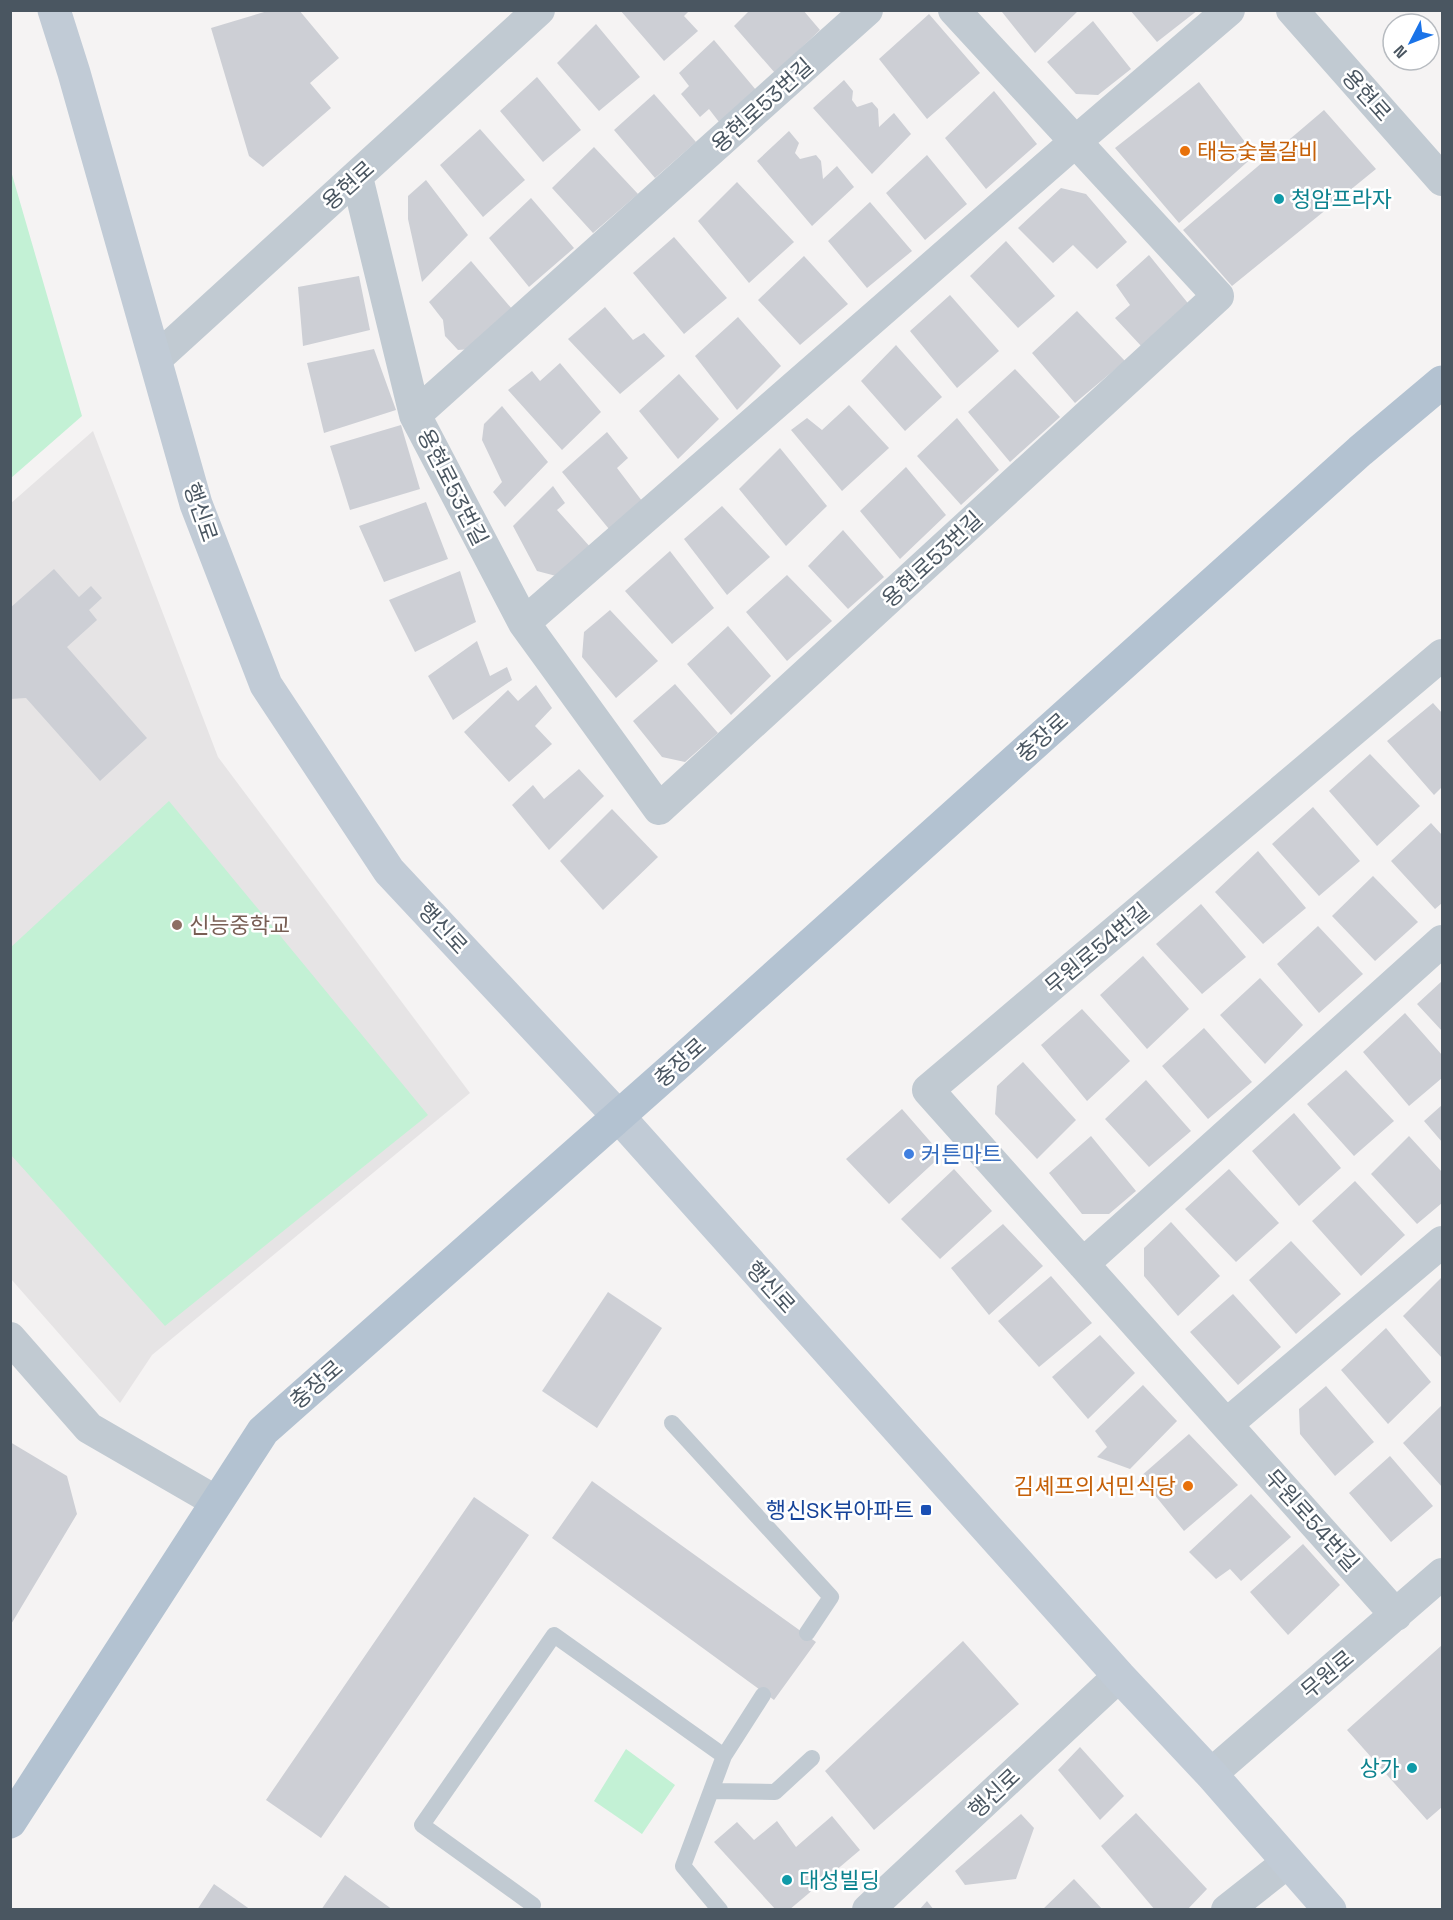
<svg xmlns="http://www.w3.org/2000/svg" width="1453" height="1920" viewBox="0 0 1453 1920" font-family="'Space Grotesk','Noto Sans KR',sans-serif">
	<rect width="100%" height="100%" fill="#f5f3f3"/>
	<path fill="#e6e4e5" d="M93,431L218,757L470,1093L152,1355L120,1403L11,1279L10,504Z"/>
	<path fill="#c3f1d5" d="M11,171L82,416L11,478H10Z
		M169,801L428,1115L165,1326L11,1155L10,948Z
		M626,1749L675,1785L642,1834L594,1801Z"/>
	<path fill="#cdcfd5" d="M271,10H299L339,58L310,83L331,108L263,167L249,156L211,28Z
		M620,10H690L684,16L698,31L664,61Z
		M750,10H803L820,30L775,73L734,26Z
		M1004,10H1079L1035,53L1002,12Z
		M1130,10H1198L1157,42Z
		M929,14L980,73L927,119L879,59Z
		M1093,21L1131,69L1098,95L1076,94L1047,62Z
		M596,24L640,77L599,111L557,63Z
		M714,40L756,90L719,122L709,109L700,117L681,94L689,86L679,73Z
		M537,77L581,130L543,162L500,111Z
		M844,80L853,91L852,100L857,107L872,102L878,109L879,127L894,113L911,134L872,174L813,108Z
		M1199,82L1255,155L1179,223L1115,148Z
		M994,91L1037,144L986,189L945,138Z
		M654,94L696,142L655,178L614,130Z
		M1324,110L1376,169L1232,286L1183,230Z
		M480,129L525,180L483,217L440,165Z
		M789,131L799,143L795,153L800,159L816,155L821,161L823,179L837,166L854,187L812,226L757,161Z
		M594,147L638,194L593,233L552,188Z
		M927,155L967,204L925,240L886,193Z
		M426,180L468,235L422,282L408,219V196Z
		M737,182L794,242L749,283L698,221Z
		M1061,188L1086,194L1127,242L1097,269L1073,245L1053,263L1018,228Z
		M531,198L574,248L529,287L489,238Z
		M870,202L912,251L867,288L828,241Z
		M674,237L727,298L684,334L633,273Z
		M1006,241L1055,296L1018,328L970,276Z
		M1149,255L1191,307L1143,348L1115,318L1130,305L1116,285Z
		M804,256L848,304L800,345L758,300Z
		M471,261L512,309L470,349L458,350L445,336L443,320L429,302Z
		M359,276L370,330L303,346L298,287Z
		M950,295L999,351L957,388L910,331Z
		M605,307L633,340L644,333L665,356L620,394L568,339Z
		M1077,311L1125,361L1075,403L1032,353Z
		M738,317L781,366L737,410L695,356Z
		M896,345L942,397L905,431L861,381Z
		M374,349L396,410L324,433L307,363Z
		M560,363L601,412L562,450L508,390L532,371L540,381Z
		M1015,369L1060,417L1010,462L968,412Z
		M679,374L719,419L678,459L639,411Z
		M849,405L889,448L842,491L791,430L807,418L822,430Z
		M502,406L548,462L505,507L493,492L502,482L482,440L484,424Z
		M957,418L999,470L961,505L917,456Z
		M401,425L420,489L350,510L330,446Z
		M607,432L628,458L617,468L642,501L609,529L562,472Z
		M780,448L827,506L786,546L739,489Z
		M906,467L946,515L900,559L860,511Z
		M553,486L565,503L557,510L592,549L560,577L537,571L513,526Z
		M426,502L448,559L384,582L359,526Z
		M722,506L770,557L727,595L684,539Z
		M843,530L884,577L848,609L808,566Z
		M670,551L714,608L672,644L625,591Z
		M54,569L79,597L91,586L102,598L89,610L97,620L67,647L147,738L100,781L26,698L10,699V608Z
		M460,571L476,622L415,652L389,600Z
		M787,575L832,621L787,661L746,612Z
		M610,610L658,661L616,698L582,657L584,632Z
		M728,626L771,676L731,715L687,664Z
		M477,641L490,676L507,667L512,680L453,720L428,676Z
		M675,684L718,733L685,762L662,757L633,721Z
		M536,685L552,708L535,726L552,744L509,782L464,732L508,690L518,701Z
		M1433,703L1442,713V787L1434,795L1387,741Z
		M1370,754L1420,806L1377,846L1329,791Z
		M579,769L604,796L549,850L512,805L533,785L544,799Z
		M1313,807L1360,861L1319,896L1272,844Z
		M612,809L658,857L603,910L560,861Z
		M1431,823L1442,835V903L1435,909L1391,861Z
		M1258,851L1306,908L1263,944L1215,892Z
		M1373,876L1418,922L1375,961L1332,916Z
		M1201,904L1246,957L1202,994L1156,944Z
		M1318,926L1363,974L1319,1013L1277,964Z
		M1143,956L1189,1009L1147,1049L1100,995Z
		M1260,978L1303,1025L1265,1064L1220,1015Z
		M1442,981V1031L1417,1004Z
		M1082,1009L1130,1061L1087,1101L1041,1045Z
		M1405,1013L1442,1055V1078L1409,1106L1363,1052Z
		M1204,1028L1252,1082L1208,1119L1162,1066Z
		M1023,1062L1076,1120L1037,1159L995,1114L997,1086Z
		M1346,1070L1394,1121L1354,1156L1307,1104Z
		M1146,1080L1191,1131L1149,1167L1105,1119Z
		M1442,1105V1142L1424,1121Z
		M902,1109L942,1155L889,1204L846,1159Z
		M1294,1113L1341,1168L1299,1206L1252,1151Z
		M1091,1136L1136,1191L1109,1214H1082L1049,1173Z
		M1409,1136L1442,1172V1203L1417,1224L1371,1174Z
		M954,1169L992,1211L940,1259L901,1219Z
		M1229,1169L1279,1223L1236,1262L1185,1209Z
		M1355,1181L1405,1235L1361,1276L1312,1221Z
		M1171,1222L1220,1276L1178,1316L1144,1276V1248Z
		M1003,1224L1043,1266L989,1315L951,1268Z
		M1291,1241L1341,1294L1296,1334L1249,1280Z
		M1051,1276L1092,1323L1039,1367L998,1321Z
		M1442,1277V1358L1403,1316Z
		M608,1292L662,1328L597,1428L542,1391Z
		M1233,1294L1281,1347L1238,1385L1190,1332Z
		M1386,1328L1431,1382L1388,1424L1341,1370Z
		M1100,1335L1135,1373L1088,1419L1052,1377Z
		M1143,1385L1177,1421L1130,1469L1097,1457L1107,1447L1095,1431Z
		M1326,1386L1374,1442L1335,1476L1300,1434L1299,1409Z
		M1442,1405V1487L1403,1443Z
		M1189,1434L1238,1485L1184,1531L1140,1477Z
		M10,1442L67,1476L77,1514L10,1626Z
		M1390,1456L1433,1506L1391,1542L1349,1493Z
		M592,1481L816,1642L774,1700L552,1538Z
		M1251,1494L1291,1537L1241,1581L1230,1569L1216,1579L1189,1552Z
		M474,1497L529,1535L321,1838L266,1800Z
		M1303,1544L1340,1585L1288,1635L1250,1592Z
		M963,1641L1019,1704L874,1830L825,1771Z
		M1442,1645V1807L1427,1820L1347,1730Z
		M1080,1747L1124,1796L1100,1820L1058,1770Z
		M1136,1813L1207,1889L1187,1910H1155L1101,1846Z
		M1021,1814L1034,1828L1016,1879L965,1885L955,1871Z
		M832,1816L860,1850L789,1910H776L714,1842L737,1822L754,1840L777,1821L796,1847Z
		M345,1875L393,1910H321Z
		M1074,1879L1103,1910H1042Z
		M214,1884L251,1910H197Z
		M927,1901L934,1910H919Z"/>
	<g fill="none" stroke-linecap="round" stroke-linejoin="round">
		<path stroke="#c1cad2" stroke-width="16" d="M672,1423L831,1597L807,1633
			M711,1791L775,1792L812,1758
			M533,1905L422,1825L554,1635L724,1756
			M720,1910L683,1866L724,1756L763,1695"/>
		<path stroke="#c1cad2" stroke-width="32" d="M1292,10L1442,180
			M357,177L415,415L524,623L659,809L1218,296L954,10
			M156,359L539,10
			M415,415L867,10
			M524,623L1075,142L1229,10
			M1083,1264L1442,941
			M10,1338L89,1428L217,1502
			M1227,1424L1442,1242
			M1396,1615L928,1090L1442,655
			M1211,1774L1442,1574
			M868,1910L1119,1676
			M1227,1910L1288,1862"/>
		<path stroke="#c1cbd6" stroke-width="33" d="M54,10L74,73L196,504L266,685L389,871L619,1117L1119,1676L1211,1774L1330,1910"/>
		<path stroke="#b3c2d1" stroke-width="33" d="M10,1822L263,1431L681,1061L1360,451L1442,382"/>
	</g>
	<g fill="#e8710a" stroke="#fff" stroke-width="2">
		<circle cx="1185" cy="151" r="6"/>
		<circle cx="1188" cy="1486" r="6"/>
	</g>
	<g fill="#0f9aa8" stroke="#fff" stroke-width="2">
		<circle cx="1279" cy="199" r="6"/>
		<circle cx="1412" cy="1768" r="6"/>
		<circle cx="787" cy="1880" r="6"/>
	</g>
	<circle fill="#8d6e63" stroke="#fff" stroke-width="2" cx="177" cy="925" r="6"/>
	<circle fill="#3f7fe0" stroke="#fff" stroke-width="2" cx="909" cy="1154" r="6"/>
	<rect fill="#1a4fb4" stroke="#fff" stroke-width="2" x="920" y="1504" width="12" height="12" rx="3"/>
	<g text-anchor="middle" stroke-width="5" stroke-linejoin="round" paint-order="stroke">
		<g font-size="22" fill="#4a5661" stroke="#fff">
			<text transform="translate(1367 95) rotate(48)" y="8">용현로</text>
			<text transform="translate(762 105) rotate(-42)" y="8">용현로53번길</text>
			<text transform="translate(348 185) rotate(-42)" y="8">용현로</text>
			<text transform="translate(453 487) rotate(63)" y="8">용현로53번길</text>
			<text transform="translate(201 512) rotate(71)" y="8">행신로</text>
			<text transform="translate(932 559) rotate(-43)" y="8">용현로53번길</text>
			<text transform="translate(1042 737) rotate(-42)" y="8">충장로</text>
			<text transform="translate(443 928) rotate(47)" y="8">행신로</text>
			<text transform="translate(1097 948) rotate(-40)" y="8">무원로54번길</text>
			<text transform="translate(680 1062) rotate(-42)" y="8">충장로</text>
			<text transform="translate(771 1287) rotate(48)" y="8">행신로</text>
			<text transform="translate(316 1384) rotate(-41)" y="8">충장로</text>
			<text transform="translate(1312 1520) rotate(48)" y="8">무원로54번길</text>
			<text transform="translate(1327 1674) rotate(-40)" y="8">무원로</text>
			<text transform="translate(994 1793) rotate(-43)" y="8">행신로</text>
		</g>
		<g font-size="22" fill="#c56008" stroke="#fff" text-anchor="start">
			<text x="1197" y="159">태능숯불갈비</text>
			<text x="1176" y="1494" text-anchor="end">김셰프의서민식당</text>
		</g>
		<g font-size="22" fill="#0d838f" stroke="#fff" text-anchor="start">
			<text x="1291" y="207">청암프라자</text>
			<text x="1400" y="1776" text-anchor="end">상가</text>
			<text x="799" y="1888">대성빌딩</text>
		</g>
		<g font-size="22" fill="#785e54" stroke="#fff" text-anchor="start">
			<text x="189" y="933">신능중학교</text>
		</g>
		<g font-size="22" fill="#366cbe" stroke="#fff" text-anchor="start">
			<text x="921" y="1162">커튼마트</text>
		</g>
		<g font-size="22" fill="#164399" stroke="#fff" text-anchor="end">
			<text x="914" y="1518">행신SK뷰아파트</text>
		</g>
	</g>
	<rect width="1453" height="1920" fill="none" stroke="#4a5661" stroke-width="24"/>
	<g transform="translate(1411 42) rotate(228)"><circle r="28" fill="#ffffff" stroke="#b7bbc0" stroke-width="1.5"/>
	<path d="M0-4.5L10 22L0 15L-10 22Z" fill="#1a73e8"/>
	<text y="-9" font-size="16" font-weight="bold" text-anchor="middle" fill="#4a5661">N</text>
	</g>
</svg>
